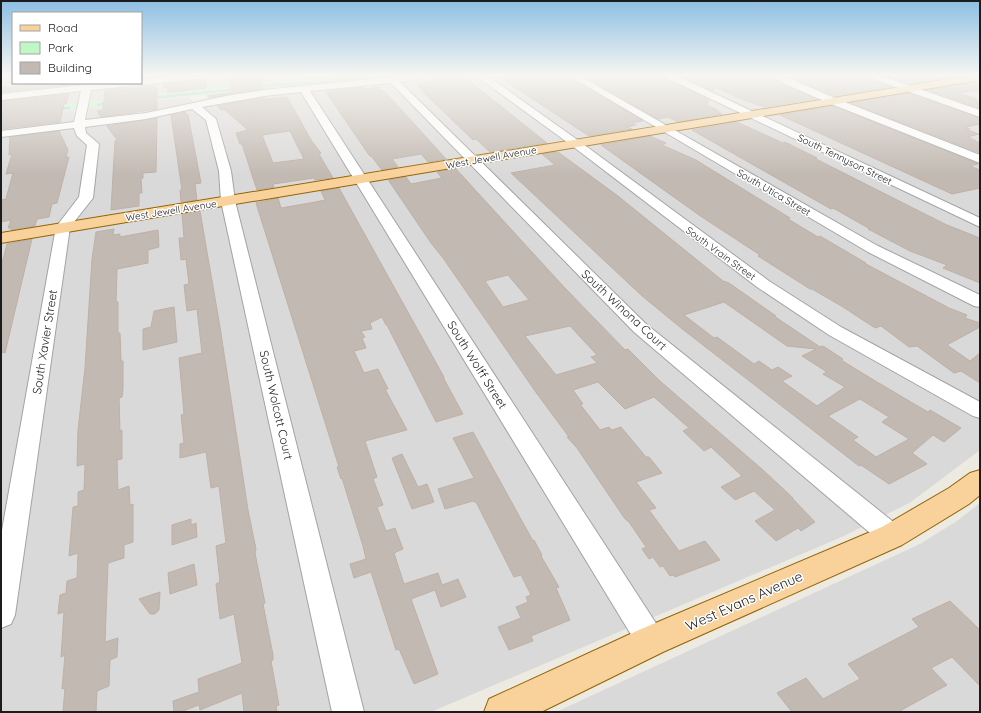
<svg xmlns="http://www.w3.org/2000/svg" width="981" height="713" viewBox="0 0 981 713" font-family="Quicksand,sans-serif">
	<rect width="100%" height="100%" fill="#edeae2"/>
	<path fill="#dad9d9" d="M1,75H13V83H111L1,95Z
		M216,75H328L1,111V98Z
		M433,75H662L737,112L1,232V137L97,125L238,98Z
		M673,75H970L749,110Z
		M980,79V218L765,116Z
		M189,97L195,103L149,113L87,120L89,108Z
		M74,110L73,122L72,123L1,132V118Z
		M749,118L980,227V450L911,502L844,536L431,712H1V242Z
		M980,503V712H556L920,544L957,521Z"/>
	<path fill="#bff8c4" d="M328,75H415L142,101L1,118V111Z"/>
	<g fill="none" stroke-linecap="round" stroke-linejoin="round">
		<path stroke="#a3ceda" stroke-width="2.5" d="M379,75H397
			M257,86L328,82L379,75
			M152,98L238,89
			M98,105L108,103
			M58,109L69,108"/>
	</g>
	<path fill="#c2b9b2" stroke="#bfb0a5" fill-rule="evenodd" d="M251,75H261L263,89L209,98L207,96L233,92L229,77Z
		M450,75L468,80L547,143L490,152L476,139L473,140L421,90H422L417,85Z
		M496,75H567L643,121L632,123L636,125L627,127L632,129L589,136Z
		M581,75H663L664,78L709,100L707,105L719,111L718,112L722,114L678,122L668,117L658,119Z
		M678,75H770L784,85L816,99L765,107L746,101L715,87L713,91Z
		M785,75H866L868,78L891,87L834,96Z
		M883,75H949L955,77L909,84Z
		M205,80L207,88L168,93L167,87L164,88V84Z
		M44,83H72L71,85L1,92V88Z
		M973,83L980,85V90L958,93L977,99L974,100L980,102V108L928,90Z
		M153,86L157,89V109L101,117L97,111L103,110L105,91Z
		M364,87L366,89L378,87L387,94L446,159L428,162L421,154L392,159L398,167L382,170L372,157L369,155L326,92Z
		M909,93L980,118V124L965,127L970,129H965L979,134L968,137L980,143V153L851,103Z
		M69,94L66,104H64L60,122L1,129V101Z
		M264,97L265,99L287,97L311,140L321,153L319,154L333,178L315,180L314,178L273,184L274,187L257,190L242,144H240L236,133L248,130L225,110H221L217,106ZM290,131L304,159L273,163L262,135Z
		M833,106L978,164L970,166L980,170V188L952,194L780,115Z
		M185,112L188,115L201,183L195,184L197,200L181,202L180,190H182L171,115Z
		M157,118L156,172L143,173V178H141L142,193H139V206L111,210L115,141L117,140L107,126Z
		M737,122L783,143L785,142L817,158H814L907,205L947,225L980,238V283L943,268L947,265L910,251L868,229H870L833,208L831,209L692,130Z
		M59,131L68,150L66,157H69L57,203L52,204L49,217L37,219L35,226L11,230V228H8L11,220L1,222V200L6,199L13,173L6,174L12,154L9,155L10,137Z
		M650,136L666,143L662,145L696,160L790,218L788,219L818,237L820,236L866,263H864L949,308L967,315L965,318L980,323V327L947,345L970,361L980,353V383L961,371L954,373L917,346L909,347L881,326L875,328L843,307L812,289H810L758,256L760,255L699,215L601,145Z
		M558,152L618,196L723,281L729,283L776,316H774L820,347L823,346L843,359L841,360L877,382L928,412L930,410L961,428L944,442L933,435L912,453L927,464L889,484L861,465L859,466L681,328L641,295L511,173L555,165L542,154ZM724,302L787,346L816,349L802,356L827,372L823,374L845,387L817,406L782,381L792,376L778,367L772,370L759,361L754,364L717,337L714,338L684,315ZM860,399L889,417L882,422L909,439L876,457L853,440L858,437L828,416Z
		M456,169L564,287L625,350L628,349L660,381L763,470L793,498H792L815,522L801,531L798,528L776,541L755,521L775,510L754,491L735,500L721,487L742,476L711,447L704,451L683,431L689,428L654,397L625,409L598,382L573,390L583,404H580L600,430L609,427L612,430L621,427L646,457H649L662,473L636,482L656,508L649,510L679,551L705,541L720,560L675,577L673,575L670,576L663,566L660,567L653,557L649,559L642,549L646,547L629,522L625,519L577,448L567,437H569L535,391L443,258L431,243L389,181V180L406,177L411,184L442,178L437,172ZM508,275L529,300L503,307L485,281ZM570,326L597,355L591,357L597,363L556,375L525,336Z
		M339,188L444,377V379L463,414L436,422L387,325H386L382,317L370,323L372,329L361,331L365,337L362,338L366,348L354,351L364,373L378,369L388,389H385L407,430L365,441L377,477L373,479L383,505L377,507L386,531L395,528L403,549L394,553L404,584L438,573L442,585L458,579L466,597L441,607L435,590L411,599L438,674L414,684L399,649L396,650L371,572L354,578L350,564L366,559L363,546L342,478L341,479L337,467H339L328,432L256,203L278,198L281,208L310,203L325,200L321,191Z
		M200,211L220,327L248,510L256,549L255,553L265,603L263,604L273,655V660L271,661L279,705L276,706L277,712H244L242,693L200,710L199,705L180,712H174L173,701L199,692L198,679L242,663L234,614L220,619L216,584L220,582L216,546L226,543L219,486L211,488L206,452L180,458V444L184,443L181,415L184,414L179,358L202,353L197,309L187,311L184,285L189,284L186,259L181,260L179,238H184L182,214Z
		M114,229L113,235L120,234V237L158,230L159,247L148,250V263L117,269V272L116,302H118V333H120L121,361H123V389L122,397L119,398L120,431L122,430V459L117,460L118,490L129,486L130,505L133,504V542L124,545V558L108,563L105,642L118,638L117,657L110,660L109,686L97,691L96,712H63L65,688L62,689L65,655L61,657L64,612L58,614L60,595L66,593L67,581L77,578L78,553L69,556L73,507L78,506V492L84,490L85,464L77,466L78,430L85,368L92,259L96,232Z
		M32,239L5,353L1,352V267L7,244Z
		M174,307L177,342L143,350V329L151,327L154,311Z
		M473,432L533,541L534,540L542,555L541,556L559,587L556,588L570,620L531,636L533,641L509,650L498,627L521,618L516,607L528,602L526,597L531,595L521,575L514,577L476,502H474L473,501L445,509L438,489L474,478L453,438Z
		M402,454L418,487L427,484L434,502L412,509L392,458Z
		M191,519V525L196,523L197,537L172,545V525Z
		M194,564L197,585L170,594L168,573Z
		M160,592L159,610L155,614H150L139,599Z
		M950,601L980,630V686L952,657L931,668L947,685L898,712H792L777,693L806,678L823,699L860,679L848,664L919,627L912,619Z"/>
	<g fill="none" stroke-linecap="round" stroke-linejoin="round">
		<defs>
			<path id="minor" d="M181,75H209L205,78L141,85L137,83H141V79Z
				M409,75H430L426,78L400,82L646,324L901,528L905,536L901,544L892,547L883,544L634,332L391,83L310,91L661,631L666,641L661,651L651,655L641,651L301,92L264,96L202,107L216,119L231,171L235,201L364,712H332L221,201L219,171L206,120L192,109L146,119L85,127L86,133L99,144L93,198L70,227L15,615L11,624L1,628V536L56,227L79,197L87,145L77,136L74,128L1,137V131L74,122L81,91L1,100V94L83,85V83H93L92,84L135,83L130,86L91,90L85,120L146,113L226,96L264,90Z
				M472,75H483L492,79L579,141L769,281L841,327L980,402V418L973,416L829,335L757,287L571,145L486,83Z
				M568,75H578L878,246L980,295V307L974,306L868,252Z
				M664,75H675L980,218V227L665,77Z
				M771,75H782L837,99L980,155V163L829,103L785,84Z
				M867,75H879L980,110V117L868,77Z
				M964,75L980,76V82L965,77Z"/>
			<path id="major" d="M974,75H980V80L1,243V233Z
				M980,470V495L969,504L902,545L663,652L541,712H484L489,699L639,630L882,527L949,488L970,473Z"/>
		</defs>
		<use href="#minor" stroke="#a3a3a3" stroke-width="2"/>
		<use href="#major" stroke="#916304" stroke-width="2"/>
		<use href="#minor" fill="#fff" fill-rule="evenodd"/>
		<use href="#major" fill="#f9d19b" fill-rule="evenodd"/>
	</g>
	<linearGradient id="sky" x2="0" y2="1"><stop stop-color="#8cbee2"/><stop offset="0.43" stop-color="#f7f6f2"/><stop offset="1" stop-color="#f7f6f2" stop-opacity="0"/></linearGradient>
	<rect width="981" height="175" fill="url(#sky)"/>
	<g text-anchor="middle" stroke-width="3" stroke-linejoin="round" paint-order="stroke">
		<g font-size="10" fill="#1c1c1c" stroke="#fff">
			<text transform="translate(491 157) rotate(-10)" y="4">West Jewell Avenue</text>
			<text transform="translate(845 159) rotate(26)" y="4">South Tennyson Street</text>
			<text transform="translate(774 192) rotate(30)" y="4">South Utica Street</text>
			<text transform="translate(171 210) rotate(-9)" y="4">West Jewell Avenue</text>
			<text transform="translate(721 253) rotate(36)" y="4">South Vrain Street</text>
		</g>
		<g font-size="12" fill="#1c1c1c" stroke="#fff">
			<text transform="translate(624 310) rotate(43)" y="4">South Winona Court</text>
			<text transform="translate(45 342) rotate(-81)" y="4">South Xavier Street</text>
			<text transform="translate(477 365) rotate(58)" y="4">South Wolff Street</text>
			<text transform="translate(276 405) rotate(77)" y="4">South Wolcott Court</text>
		</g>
		<g font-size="14" fill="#1c1c1c" stroke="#fff">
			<text transform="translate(744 601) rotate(-24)" y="5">West Evans Avenue</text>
		</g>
	</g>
	<rect width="981" height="713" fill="none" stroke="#1c1c1c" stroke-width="4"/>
	<rect x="12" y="12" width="130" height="72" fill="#ffffff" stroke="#a4a4a4"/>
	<rect x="20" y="25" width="20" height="6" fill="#f9d19b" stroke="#a4a4a4"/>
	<text x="48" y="32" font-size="12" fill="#1c1c1c">Road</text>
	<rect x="20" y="42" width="20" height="12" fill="#bff8c4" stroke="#a4a4a4"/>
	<text x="48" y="52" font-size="12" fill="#1c1c1c">Park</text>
	<rect x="20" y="62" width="20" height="12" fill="#c2b9b2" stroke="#a4a4a4"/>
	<text x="48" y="72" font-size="12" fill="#1c1c1c">Building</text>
</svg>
